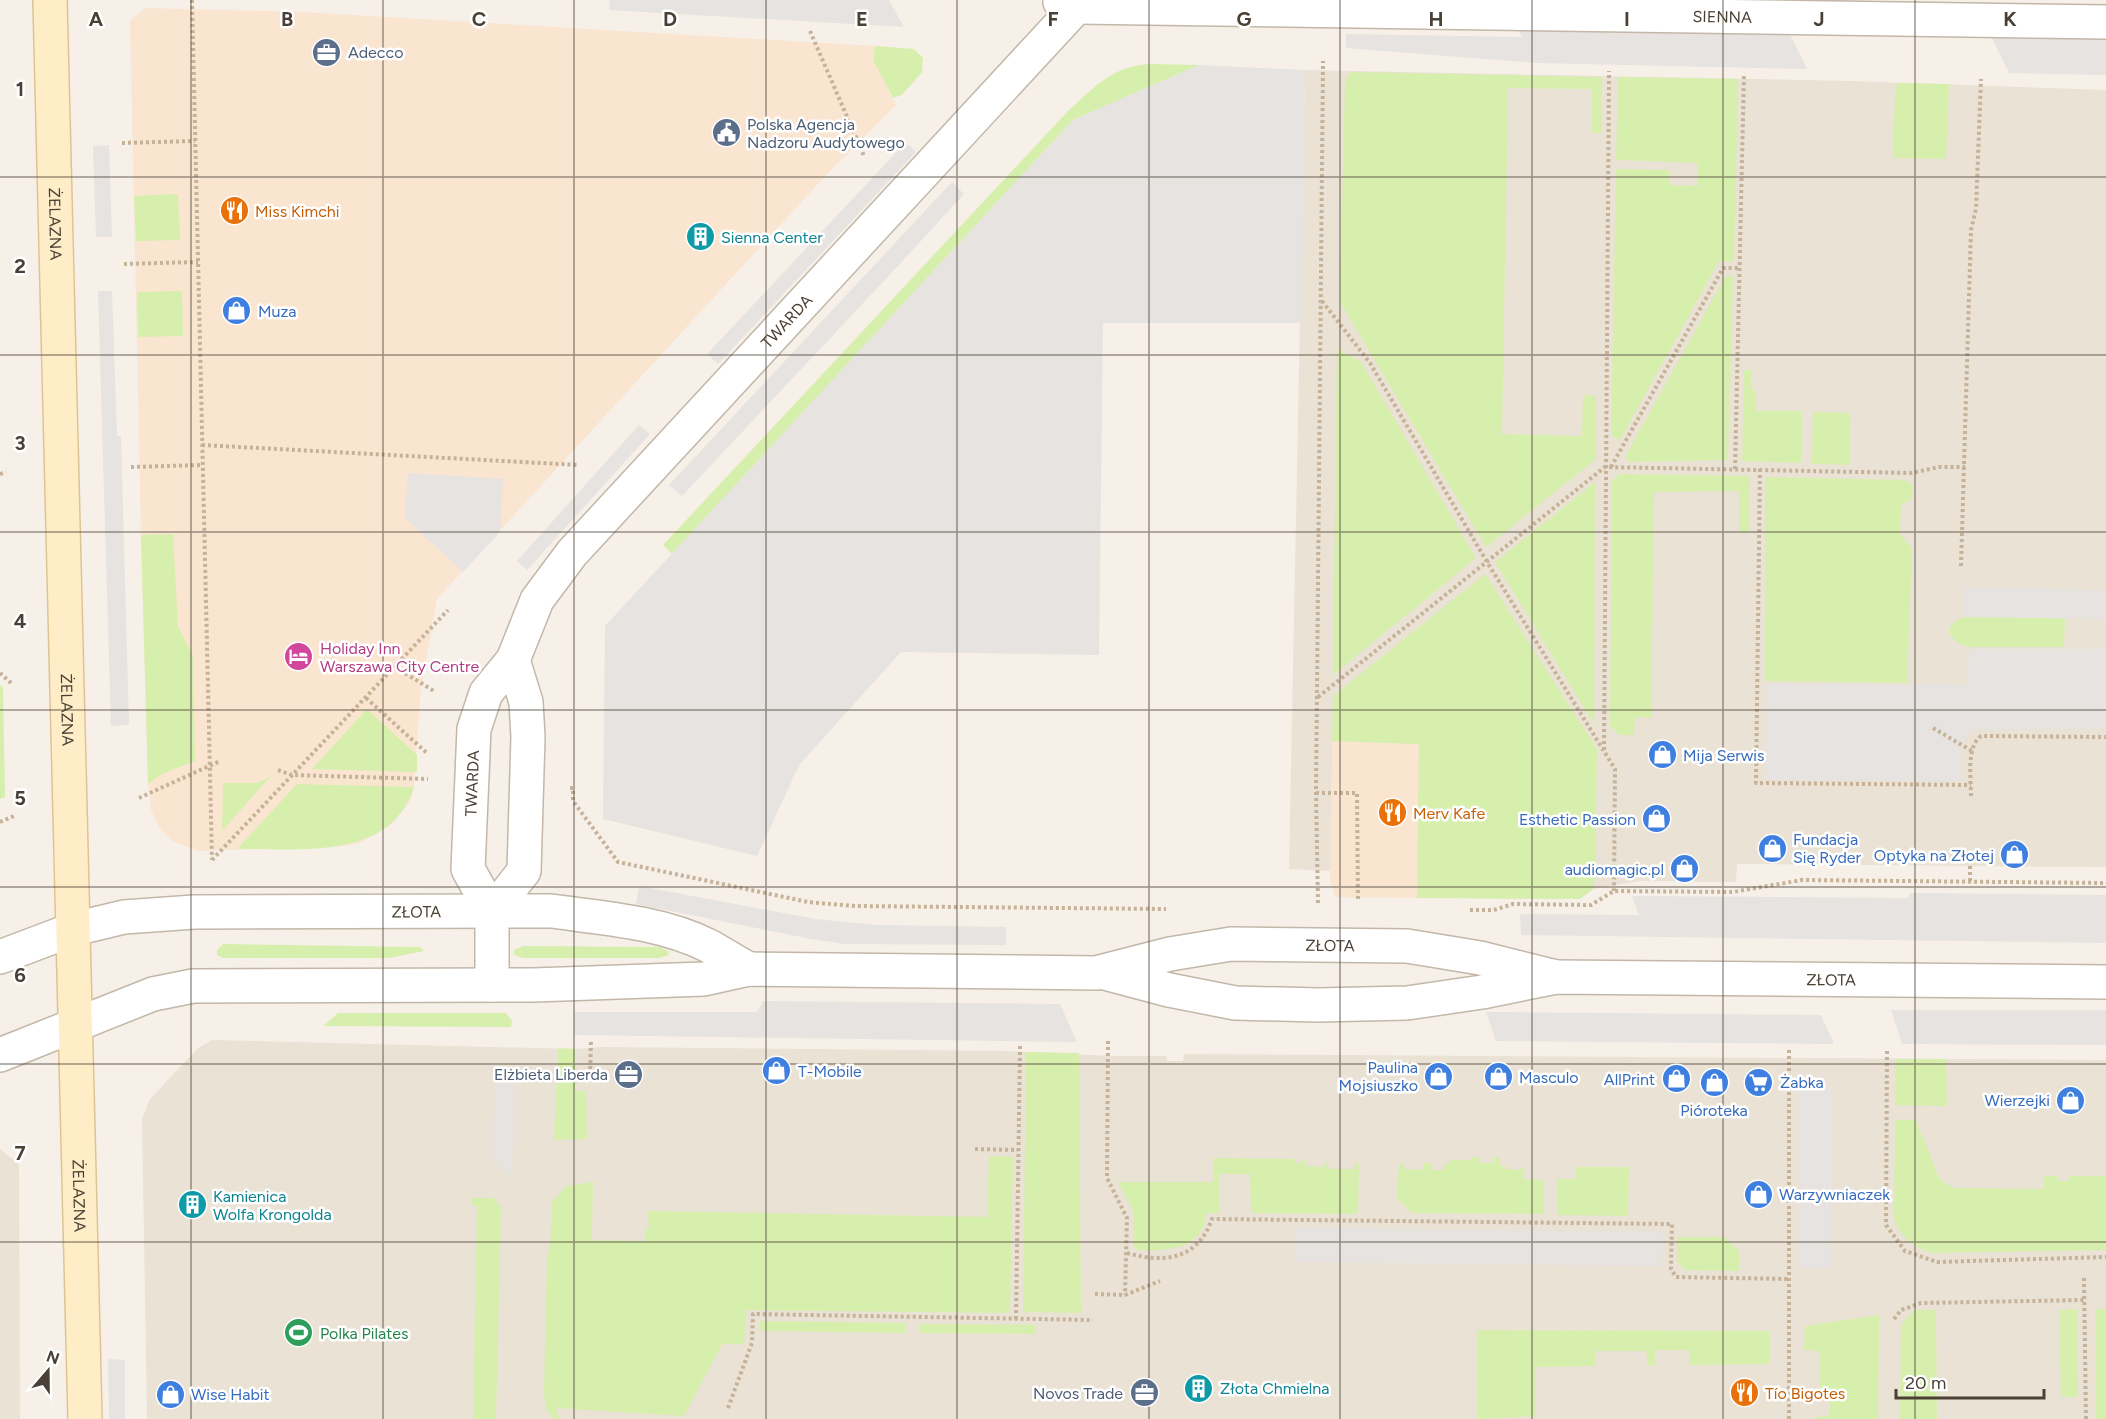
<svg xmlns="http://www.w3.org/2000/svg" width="2106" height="1419" viewBox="0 0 2106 1419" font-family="Figtree,sans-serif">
	<rect width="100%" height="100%" fill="#f6f0e8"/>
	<path fill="#eae2d5" d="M1305,70L1851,81L2106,90V867L1737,864L1736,882L1639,881L1593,889L1580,899L1335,897L1330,871L1289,869Z
		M212,1040L575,1049L600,1047L1004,1051L1114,1056H1166L1167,1061H1183L1184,1054L2106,1060V1419H147L142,1119L150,1099L198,1048Z
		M0,1149L19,1164L20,1419H0Z"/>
	<path fill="#fae5d1" d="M145,8L302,12L875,46L873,60L896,105L828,173L437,599L421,688L414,787L411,799L393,823L360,843L341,846L199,851L174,842L160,829L151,810L148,784L141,535L130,21Z
		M1332,741L1419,744L1417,898L1335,897L1330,881Z"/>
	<path fill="#d7efac" d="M875,46L914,49L923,58L922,72L902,95L893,98L873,60Z
		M1151,64L1199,65L1073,120L672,554L663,545L1067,112C1095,87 1111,66 1151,64Z
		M1351,72L1602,77V133H1591L1592,89L1508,88L1502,434L1582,436L1583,395L1596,396V459L1486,547L1340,302L1345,81Z
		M1618,77L1738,79L1734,262L1719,261L1620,440L1611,436L1616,169L1669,170V185L1697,186L1698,163L1616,160Z
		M1898,83L1949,84L1946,159L1893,158L1895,91Z
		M178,194L180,240L136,241L134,196Z
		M1733,276L1728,460L1628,462L1625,457L1725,277Z
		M182,291L183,336L138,337L137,292Z
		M1337,349L1361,362L1476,558L1333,675Z
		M1744,370H1751V390H1756V411H1801V463L1742,461Z
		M1813,412L1850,413L1849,465L1812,464Z
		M1619,474L1750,476L1749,532H1739V491L1654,492L1651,718L1635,717L1634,735H1619L1610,726L1612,481Z
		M1765,477L1904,480L1913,485L1912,499L1901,505L1900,533L1912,549L1907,683L1765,681Z
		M1595,482L1594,724L1495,562Z
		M173,534L178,627L193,655L195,761L164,773L148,784L141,535Z
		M1485,574L1597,749L1595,879L1593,889L1580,899L1417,898L1419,744L1332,741L1333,696Z
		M1969,616L2065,618L2064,647H1969L1959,644L1950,635V627L1958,619Z
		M0,685L3,687L5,797L0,799Z
		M367,709L417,755V772L312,769Z
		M271,776L222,831L223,783H257Z
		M297,784L414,787C390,862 299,848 237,849Z
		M223,944L420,947L424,951L389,958H223L217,955V950Z
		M523,946L660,947L668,951L669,955L659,958H523L514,955V950Z
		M338,1013H506L512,1021L511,1027L323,1026Z
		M558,1048L575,1049V1091H586L587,1139L554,1140Z
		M1026,1052L1079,1053L1081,1313L1023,1312Z
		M1896,1059H1946L1947,1106L1895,1105Z
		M1895,1120H1916L1940,1180L1954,1188L2044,1189V1176H2057V1181H2070V1176H2106V1250L1931,1253C1913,1246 1900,1237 1894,1219Z
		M989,1156L1013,1157L1010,1313L746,1310L744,1344H722L684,1416L556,1408L559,1419H554L546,1409L544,1394L547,1255L550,1247L552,1202L566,1186L593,1182L592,1240L645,1241V1229L649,1228L648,1211L987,1217Z
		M1472,1157H1480V1163H1494V1157H1500V1166H1505V1169L1520,1170L1521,1167H1524L1523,1179L1544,1180V1214L1412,1213L1397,1199L1399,1163H1404V1169L1423,1170L1424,1163H1431V1170H1444L1445,1163H1451V1160H1472Z
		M1213,1158L1295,1159V1163H1301V1160L1305,1159V1166L1324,1167L1325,1162L1328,1163L1329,1169H1355V1163H1359L1358,1214L1251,1213L1250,1174H1219V1213H1206C1204,1250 1166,1251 1137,1250L1134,1246L1133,1211L1118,1182H1213Z
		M1576,1167H1629L1628,1216L1557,1215V1179H1576Z
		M471,1198H494L501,1207L496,1419H473L477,1206L471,1205Z
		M1677,1237H1724L1739,1251V1271L1684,1270L1677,1261Z
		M2077,1309L2078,1397H2061L2059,1310Z
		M2095,1309H2106V1419H2096Z
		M1914,1310H1936L1937,1419H1900L1901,1325Z
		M1879,1315L1878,1419H1816V1417L1830,1416V1393H1819L1820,1351L1804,1350L1805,1326Z
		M760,1321L906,1323L905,1333L759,1331Z
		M919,1324L1035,1325V1334L919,1333Z
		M1477,1330L1769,1331L1770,1364L1690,1365L1689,1350H1655V1365L1648,1366L1646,1351H1595V1366L1536,1367V1416L1478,1419Z"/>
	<path fill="#e6e3e0" d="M610,0H889L904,27L609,10Z
		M1517,28L1789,32L1807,69L1537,63L1346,48V34L1522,37Z
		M1991,36L2106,38V75L2009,73Z
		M1199,65L1305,70L1301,323H1103L1099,655L901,652L799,765L757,856L603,819L605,626L1073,120Z
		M906,142L916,152L718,364L707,354Z
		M109,145L112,237H96L93,146Z
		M952,182L964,194L897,267L682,496L669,485Z
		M98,291H112L117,436H121L129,725L111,726Z
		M639,425L650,434L527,570L517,561Z
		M408,473L503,479L500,532L463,572L405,518Z
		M1963,587L2106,590V619L1963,617Z
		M1969,649H2106V728L1972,730L1961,745V781L1765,780L1766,684L1968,685Z
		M639,886L815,919L875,925L1006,927V945L845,944L811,939L636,904Z
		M1911,893L2106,895V943L1521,935L1520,914L1639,915L1632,896L1907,898Z
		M763,1001L1060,1004L1077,1042L574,1035V1012H757Z
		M1891,1010H2106V1045L1902,1044Z
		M1486,1012L1821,1015L1834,1044L1496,1041Z
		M515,1067L512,1178L493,1160L495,1084Z
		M1800,1088H1833L1830,1268L1799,1267Z
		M1295,1228L1663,1232L1662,1266L1296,1262Z
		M108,1359L125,1360V1419H109Z"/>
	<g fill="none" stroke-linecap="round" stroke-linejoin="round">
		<defs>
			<g id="street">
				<path id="s1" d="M1060,2L1077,7L2106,22"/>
				<path d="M492,912L524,871L528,737L526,702L513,660"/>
				<path id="s2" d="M0,957L74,929L124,917L194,912L551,911C603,918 661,922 709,946C722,953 735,962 749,969"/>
				<path id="s3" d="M1105,973L1169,990L1235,1003L1318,1005L1407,1003L1482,992L1556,977L2106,982"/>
				<path id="s4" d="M492,985V912L468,869L474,729L486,693L513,660L537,600L572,553L1083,0"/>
				<path id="s5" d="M0,1055L153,994L193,986L534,985L704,979L749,969L1096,973L1170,954L1231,944L1407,946L1480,958L1556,977"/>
			</g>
			<g id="secondary">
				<path id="s6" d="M50,0L85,1419"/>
			</g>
		</defs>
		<use href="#street" stroke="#c3b7a9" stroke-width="36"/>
		<use href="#secondary" stroke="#dec494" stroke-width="36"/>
		<path stroke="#c6b298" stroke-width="4" stroke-dasharray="3 3" stroke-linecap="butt" d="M192,0L212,860
			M810,31L864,156
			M122,143L195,141
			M124,264L198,262
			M1322,301L1370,363L1487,562L1615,769L1614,891
			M202,445L579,465
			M131,467L203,465
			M1611,467L1723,268H1739
			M1735,469L1744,73
			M1760,469L1756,783L1971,785
			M0,474L6,472
			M1961,566L1971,230L1976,209L1981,79
			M395,667L434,691
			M0,673L11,683
			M1318,697L1605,467L1912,473L1939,467H1965
			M366,698L428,754
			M1933,728L1972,751
			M1604,750L1609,71
			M278,770L292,775L428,779
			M570,788H573V801L618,862L808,902L856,906L1166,909
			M1316,793H1357L1358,902
			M1971,796C1971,778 1966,747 1981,736L2106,737
			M139,798L220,761
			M0,822L14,816
			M212,860L448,610
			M1970,881V866
			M1318,903L1316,793L1323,61
			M1470,910H1494L1513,904L1591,905L1614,891L1733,892L1802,880L2106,883
			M1108,1041L1107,1178L1127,1218L1125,1295
			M1887,1051L1886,1225L1905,1251L1937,1262L2106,1257
			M590,1075L591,1040
			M975,1149L1018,1150
			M1127,1253C1165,1264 1198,1259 1212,1219L1672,1224L1671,1269L1676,1277L1788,1279
			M2084,1278L2086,1419
			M1095,1294L1125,1295L1160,1281
			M1016,1319L1020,1046
			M1894,1319L1901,1310L1921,1303L2084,1300
			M728,1408L752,1343L753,1314L1093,1320
			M1789,1419V1049"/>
		<use href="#street" stroke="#fff" stroke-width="33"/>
		<use href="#secondary" stroke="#ffedc8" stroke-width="33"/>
	</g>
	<path fill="none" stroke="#4a4035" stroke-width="1.5" stroke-opacity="0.55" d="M191,0V1419M383,0V1419M574,0V1419M766,0V1419M957,0V1419M1149,0V1419M1340,0V1419M1532,0V1419M1723,0V1419M1915,0V1419M0,177H2106M0,355H2106M0,532H2106M0,710H2106M0,887H2106M0,1064H2106M0,1242H2106"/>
	<defs>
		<symbol id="office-disc" viewBox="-11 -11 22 22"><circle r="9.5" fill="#5c6f8a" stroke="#fff"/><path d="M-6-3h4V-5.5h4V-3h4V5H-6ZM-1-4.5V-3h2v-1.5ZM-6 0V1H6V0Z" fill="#fff"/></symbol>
		<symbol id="civic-disc" viewBox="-11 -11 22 22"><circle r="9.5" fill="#5c6f8a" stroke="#fff"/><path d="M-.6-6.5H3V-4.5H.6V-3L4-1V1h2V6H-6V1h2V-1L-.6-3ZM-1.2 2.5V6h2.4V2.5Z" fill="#fff"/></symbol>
		<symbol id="restaurant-disc" viewBox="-11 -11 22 22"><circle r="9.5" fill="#e8710a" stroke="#fff"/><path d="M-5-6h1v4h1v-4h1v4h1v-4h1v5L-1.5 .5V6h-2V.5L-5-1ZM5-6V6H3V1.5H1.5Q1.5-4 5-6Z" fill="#fff"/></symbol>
		<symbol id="building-disc" viewBox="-11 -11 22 22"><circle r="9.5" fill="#0f9aa8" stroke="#fff"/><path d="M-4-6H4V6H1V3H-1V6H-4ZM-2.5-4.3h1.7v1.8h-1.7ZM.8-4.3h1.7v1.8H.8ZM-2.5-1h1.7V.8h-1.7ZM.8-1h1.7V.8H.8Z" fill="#fff"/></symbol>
		<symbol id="shop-disc" viewBox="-11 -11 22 22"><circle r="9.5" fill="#3f7fe0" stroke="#fff"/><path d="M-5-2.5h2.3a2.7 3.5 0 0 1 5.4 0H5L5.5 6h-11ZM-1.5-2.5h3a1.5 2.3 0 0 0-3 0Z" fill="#fff"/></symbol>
		<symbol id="hotel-disc" viewBox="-11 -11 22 22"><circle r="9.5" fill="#d1479c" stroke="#fff"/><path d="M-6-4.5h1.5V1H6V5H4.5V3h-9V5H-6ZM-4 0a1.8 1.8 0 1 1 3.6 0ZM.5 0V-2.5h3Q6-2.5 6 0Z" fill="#fff"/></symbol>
		<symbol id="supermarket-disc" viewBox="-11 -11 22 22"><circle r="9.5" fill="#3f7fe0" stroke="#fff"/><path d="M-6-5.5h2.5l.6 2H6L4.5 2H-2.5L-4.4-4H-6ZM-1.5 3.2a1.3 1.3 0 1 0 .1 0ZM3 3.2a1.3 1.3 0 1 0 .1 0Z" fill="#fff"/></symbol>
		<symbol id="stadium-disc" viewBox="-11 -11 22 22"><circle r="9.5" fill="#2e9e5b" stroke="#fff"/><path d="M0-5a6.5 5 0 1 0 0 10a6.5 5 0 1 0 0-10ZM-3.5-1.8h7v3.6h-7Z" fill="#fff"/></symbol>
	</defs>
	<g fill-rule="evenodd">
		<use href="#office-disc" x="310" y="36" width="33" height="33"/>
		<use href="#civic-disc" x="710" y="116" width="33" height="33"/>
		<use href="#restaurant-disc" x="218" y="194" width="33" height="33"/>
		<use href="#building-disc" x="684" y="220" width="33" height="33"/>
		<use href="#shop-disc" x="220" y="294" width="33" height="33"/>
		<use href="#hotel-disc" x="282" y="640" width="33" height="33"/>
		<use href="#shop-disc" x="1646" y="738" width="33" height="33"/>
		<use href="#restaurant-disc" x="1376" y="796" width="33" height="33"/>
		<use href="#shop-disc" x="1640" y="802" width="33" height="33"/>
		<use href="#shop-disc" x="1756" y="832" width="33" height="33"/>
		<use href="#shop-disc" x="1998" y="838" width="33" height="33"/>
		<use href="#shop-disc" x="1668" y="852" width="33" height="33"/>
		<use href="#shop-disc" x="760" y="1054" width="33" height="33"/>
		<use href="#office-disc" x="612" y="1058" width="33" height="33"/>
		<use href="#shop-disc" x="1422" y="1060" width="33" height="33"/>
		<use href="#shop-disc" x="1482" y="1060" width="33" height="33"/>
		<use href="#shop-disc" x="1660" y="1062" width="33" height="33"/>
		<use href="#shop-disc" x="1698" y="1066" width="33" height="33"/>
		<use href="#supermarket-disc" x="1742" y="1066" width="33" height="33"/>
		<use href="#shop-disc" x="2054" y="1084" width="33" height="33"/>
		<use href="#shop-disc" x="1742" y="1178" width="33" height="33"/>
		<use href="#building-disc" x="176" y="1188" width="33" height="33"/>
		<use href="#stadium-disc" x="282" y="1316" width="33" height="33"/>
		<use href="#building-disc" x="1182" y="1372" width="33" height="33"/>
		<use href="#office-disc" x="1128" y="1376" width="33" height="33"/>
		<use href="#restaurant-disc" x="1728" y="1376" width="33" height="33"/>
		<use href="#shop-disc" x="154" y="1378" width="33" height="33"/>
	</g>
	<g text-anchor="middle" stroke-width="5" stroke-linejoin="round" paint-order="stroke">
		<g font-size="16" fill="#4a4035" stroke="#fff">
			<text dy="6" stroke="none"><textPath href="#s1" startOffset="663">SIENNA</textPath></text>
			<text dy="6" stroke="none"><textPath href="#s6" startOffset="224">ŻELAZNA</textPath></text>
			<text dy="6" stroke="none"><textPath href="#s4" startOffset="782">TWARDA</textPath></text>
			<text dy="6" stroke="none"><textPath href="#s6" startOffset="710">ŻELAZNA</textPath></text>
			<text dy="6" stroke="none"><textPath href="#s4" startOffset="208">TWARDA</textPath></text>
			<text dy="6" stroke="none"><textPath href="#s2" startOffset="423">ZŁOTA</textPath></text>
			<text dy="6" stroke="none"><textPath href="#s5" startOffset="1347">ZŁOTA</textPath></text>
			<text dy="6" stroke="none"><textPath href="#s3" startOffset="732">ZŁOTA</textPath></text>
			<text dy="6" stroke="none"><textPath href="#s6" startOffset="1196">ŻELAZNA</textPath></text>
		</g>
		<g font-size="16" fill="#4e5e75" stroke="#fff" text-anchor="start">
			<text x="348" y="58">Adecco</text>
			<text x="747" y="130">Polska Agencja<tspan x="747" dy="18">Nadzoru Audytowego</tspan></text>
			<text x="608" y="1080" text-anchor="end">Elżbieta Liberda</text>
			<text x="1123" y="1399" text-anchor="end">Novos Trade</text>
		</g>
		<g font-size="16" fill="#c56008" stroke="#fff" text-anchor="start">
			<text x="255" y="217">Miss Kimchi</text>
			<text x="1413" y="819">Merv Kafe</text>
			<text x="1765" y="1399">Tío Bigotes</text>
		</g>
		<g font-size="16" fill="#0d838f" stroke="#fff" text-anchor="start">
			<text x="721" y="243">Sienna Center</text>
			<text x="213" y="1202">Kamienica<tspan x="213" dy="18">Wolfa Krongolda</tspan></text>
			<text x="1220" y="1394">Złota Chmielna</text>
		</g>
		<g font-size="16" fill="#366cbe" stroke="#fff" text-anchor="start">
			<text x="258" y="317">Muza</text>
			<text x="1683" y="761">Mija Serwis</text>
			<text x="1636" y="825" text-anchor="end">Esthetic Passion</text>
			<text x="1793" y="845">Fundacja<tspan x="1793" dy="18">Się Ryder</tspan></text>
			<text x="1994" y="861" text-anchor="end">Optyka na Złotej</text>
			<text x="1664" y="875" text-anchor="end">audiomagic.pl</text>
			<text x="1418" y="1073" text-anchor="end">Paulina<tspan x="1418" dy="18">Mojsiuszko</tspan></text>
			<text x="798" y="1077">T-Mobile</text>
			<text x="1519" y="1083">Masculo</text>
			<text x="1655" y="1085" text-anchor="end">AllPrint</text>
			<text x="1780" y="1088">Żabka</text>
			<text x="2050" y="1106" text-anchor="end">Wierzejki</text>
			<text x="1714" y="1116" text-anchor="middle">Pióroteka</text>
			<text x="1779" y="1200">Warzywniaczek</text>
			<text x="191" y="1400">Wise Habit</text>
		</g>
		<g font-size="16" fill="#b23c85" stroke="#fff" text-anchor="start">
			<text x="320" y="654">Holiday Inn<tspan x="320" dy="18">Warszawa City Centre</tspan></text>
		</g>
		<g font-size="16" fill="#27864d" stroke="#fff" text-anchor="start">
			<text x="320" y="1339">Polka Pilates</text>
		</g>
	</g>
	<g font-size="20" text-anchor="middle" font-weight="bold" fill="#4a4035" stroke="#fff" stroke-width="5" stroke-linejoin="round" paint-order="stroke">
		<text x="96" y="26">A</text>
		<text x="287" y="26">B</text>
		<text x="479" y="26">C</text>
		<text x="670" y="26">D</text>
		<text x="862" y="26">E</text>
		<text x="1053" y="26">F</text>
		<text x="1244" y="26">G</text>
		<text x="1436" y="26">H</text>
		<text x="1627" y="26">I</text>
		<text x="1819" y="26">J</text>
		<text x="2010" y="26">K</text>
		<text x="20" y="96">1</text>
		<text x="20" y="273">2</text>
		<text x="20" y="450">3</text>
		<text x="20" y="628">4</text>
		<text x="20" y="805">5</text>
		<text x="20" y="982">6</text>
		<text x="20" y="1160">7</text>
	</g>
	<g transform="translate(48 1371) rotate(20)" stroke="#ffffff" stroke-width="4.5" paint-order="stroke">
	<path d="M0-4.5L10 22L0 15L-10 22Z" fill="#4a4035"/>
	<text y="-9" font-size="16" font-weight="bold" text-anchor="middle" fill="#4a4035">N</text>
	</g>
	<path d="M1896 1389v9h148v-9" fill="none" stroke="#4a4035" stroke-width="3"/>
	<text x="1905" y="1389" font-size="18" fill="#4a4035" stroke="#ffffff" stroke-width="4.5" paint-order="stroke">20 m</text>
</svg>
